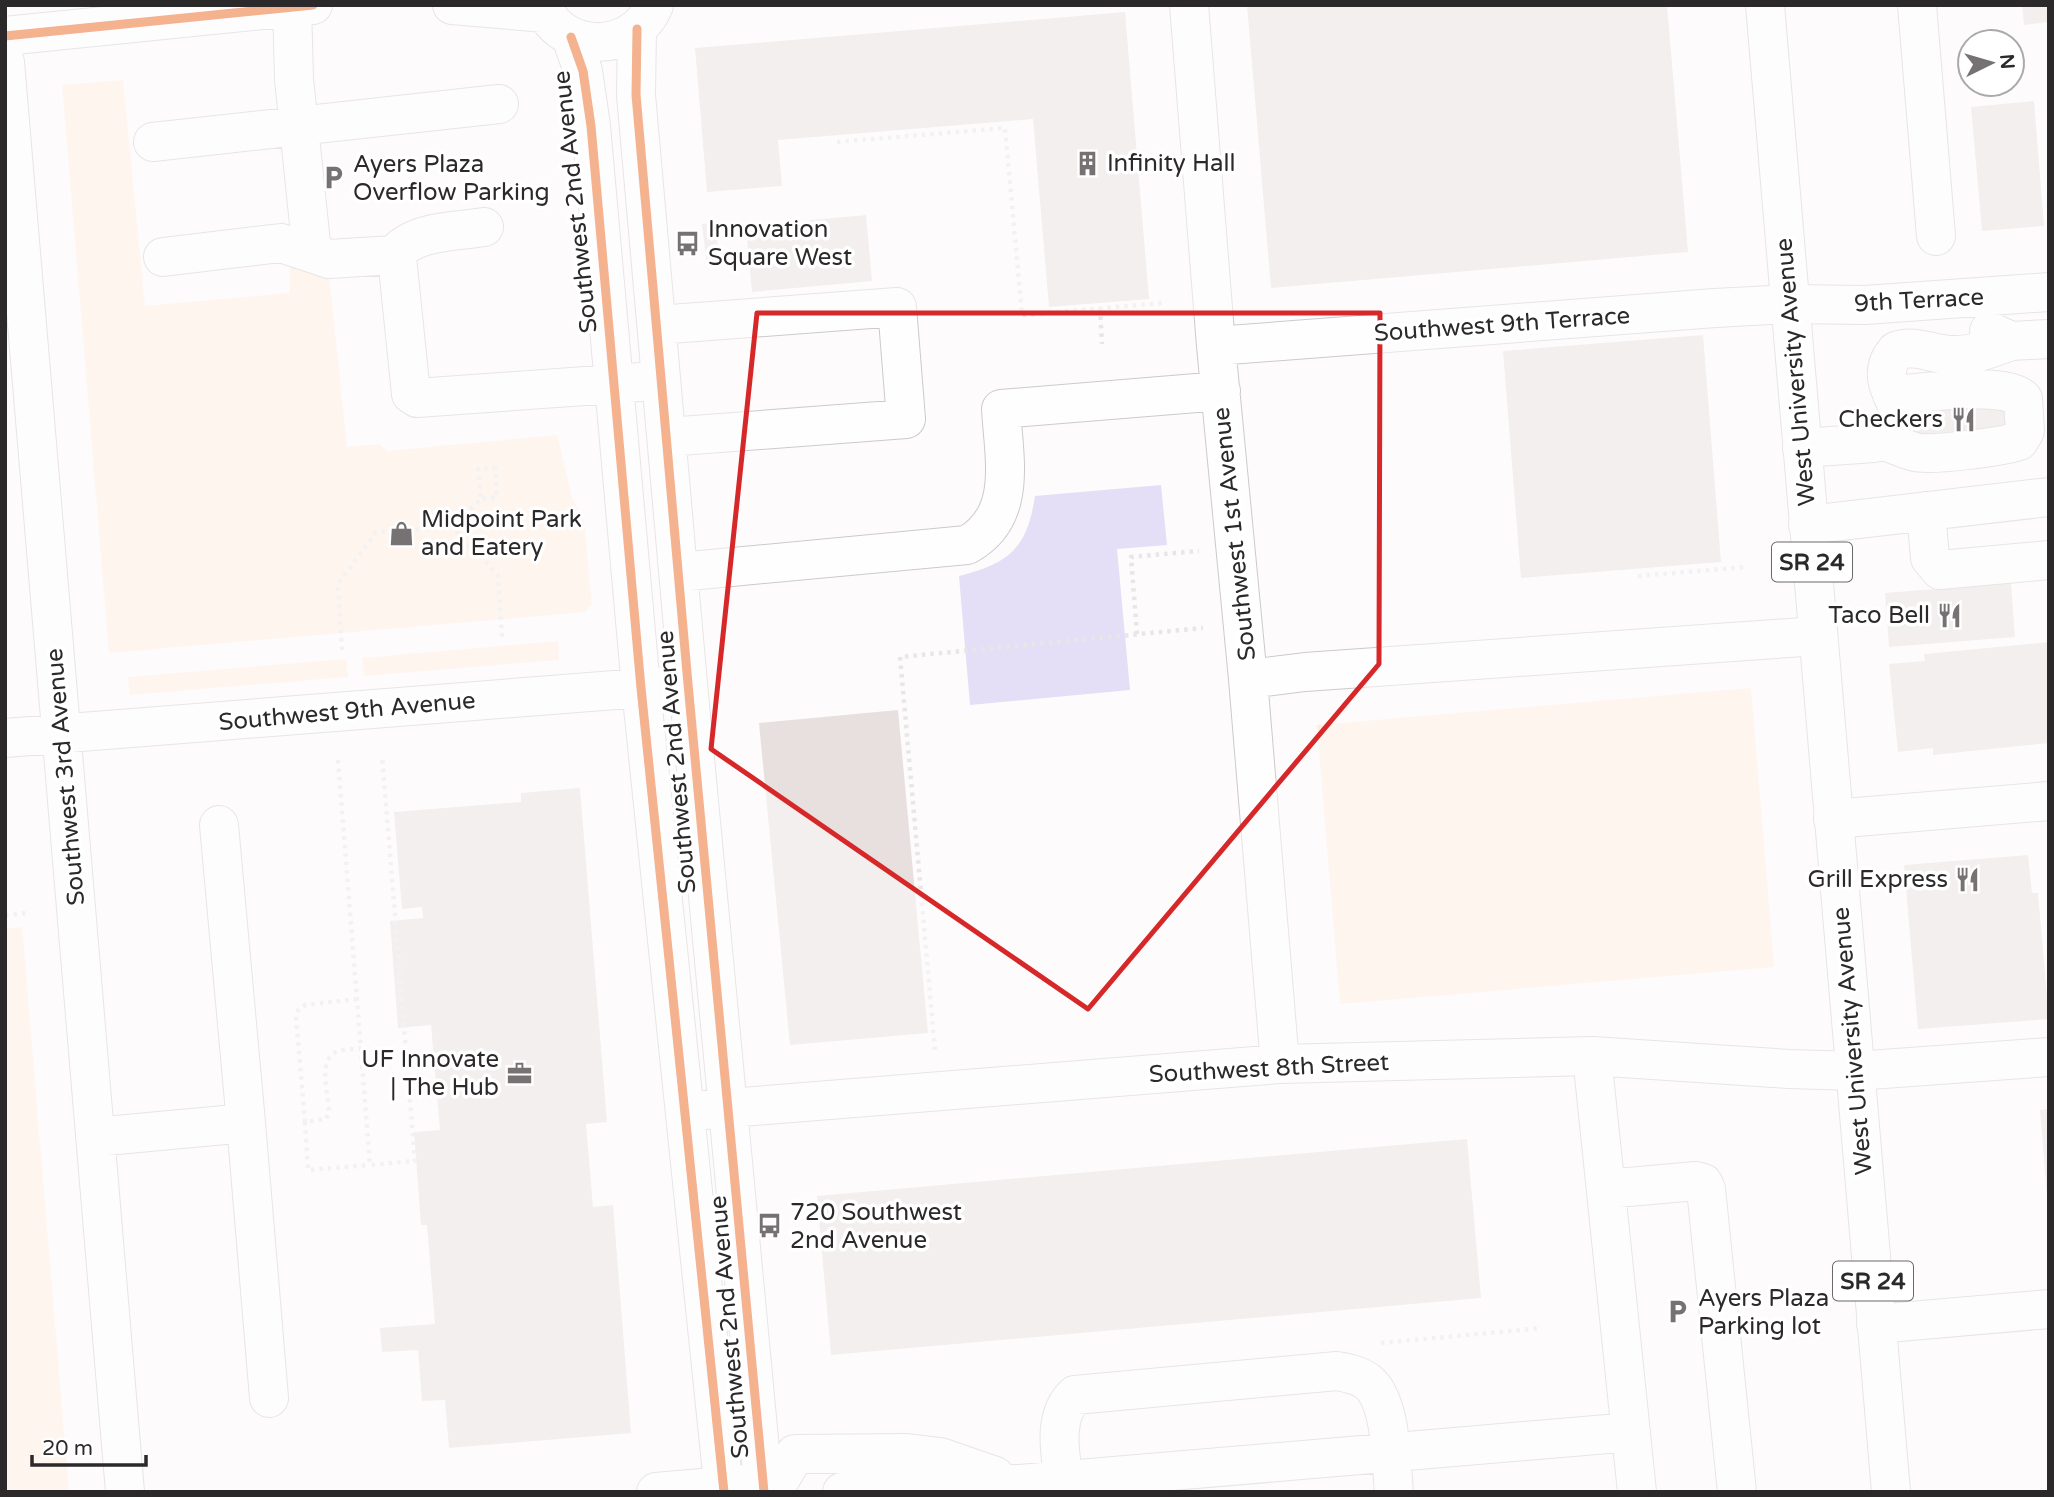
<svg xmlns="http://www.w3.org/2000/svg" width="2054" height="1497" viewBox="0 0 2054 1497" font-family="'Varela Round',sans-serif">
	<rect width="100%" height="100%" fill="#fefbfc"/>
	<path fill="#ffede1" d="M123,80L145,306L290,293V263L329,274L347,447L379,444L387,451L557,435L572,497L584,522L592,604L585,612L109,653L62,85Z
		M558,641L559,660L364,676L362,658Z
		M346,659L348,677L130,695L128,677Z
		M1751,688L1774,967L1340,1004L1317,725Z
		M22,927L69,1492H5V929Z"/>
	<path fill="#e4def7" d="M1161,485L1167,545L1117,549L1130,690L970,705L959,576C1009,563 1027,549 1035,496Z"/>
	<path fill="#e7e0df" d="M1247,5H1667L1688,252L1271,288Z
		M2022,5H2049V22L2024,25Z
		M1125,12L1149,299L1049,307L1033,119L778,140L782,186L707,192L695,48Z
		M2034,101L2044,226L1982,231L1971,107Z
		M866,215L872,281L752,292L746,226Z
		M716,223L719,263L707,264L702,224Z
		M1703,335L1721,562L1521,578L1503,351Z
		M1911,400L2011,401L2015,431L1915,438Z
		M2011,583L2015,637L1889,647L1885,593Z
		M2049,642V743L1933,755V748L1898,752L1889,664L1925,661L1924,654Z
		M898,710L928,1033L790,1045L759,723Z
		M580,788L607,1122L586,1124L593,1207L613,1205L631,1433L449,1448L445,1400L422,1401L418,1350L382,1352L380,1328L435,1324L427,1225H421L414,1132L440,1130L431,1025L398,1028L390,921L423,918L422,907L402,909L394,812L521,802V793Z
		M2028,855L2032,893H2038L2049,1019L1918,1029L1904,865Z
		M2049,1109V1197H2047L2040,1110Z
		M1467,1139L1481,1298L831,1355L817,1196Z"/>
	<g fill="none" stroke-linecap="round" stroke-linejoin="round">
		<defs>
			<path id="minor" d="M292,5L294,79L312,253
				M452,5L545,13
				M542,5C562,55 634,54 654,5
				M1189,5L1216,346L1248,679L1280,1064
				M1917,5L1936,236
				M637,29L636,95L688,684L764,1492
				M5,36L313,5
				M571,37L583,71L591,126L641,688L724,1492
				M5,62L125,1492
				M153,142L499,104
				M394,255C415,230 453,232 484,227
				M163,257L281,243L329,259L394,255L397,257L411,394L417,398L641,382
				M657,325L897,307L906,419L667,437
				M1989,331L2011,341L2049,339
				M1216,346L1715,308L1789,304L1865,305L2049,292
				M1883,441C1894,444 1904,449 1915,452C1931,456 2001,447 2019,441L2025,431L2023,399C2006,381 1919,393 1892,395
				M1802,448L1874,443C1892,439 1900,422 1896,404C1894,395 1887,387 1887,377C1886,367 1889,359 1896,351C1914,344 1932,354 1951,355C1972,356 1992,348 2011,341
				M1926,511L1930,558L1940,570L2049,560
				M1808,525L2049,497
				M679,572L967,545C1018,517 1004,459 1001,409L1221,391
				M1248,679L1305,672L1818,636
				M5,738L666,686
				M1833,819L2049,801
				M1592,1056L1637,1492
				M704,1110L1280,1064L1592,1056L1789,1069L1855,1071L2049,1057
				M246,1123L269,1398
				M95,1137L246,1123L219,825
				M1606,1189L1696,1181L1703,1183L1706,1189L1737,1492
				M1876,1324L2049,1309
				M780,1480L795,1454L907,1453L940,1457L995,1476
				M656,1492L748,1484
				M842,1492L955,1485L1020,1484L1631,1432
				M1065,1492C1062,1461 1050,1418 1075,1395L1337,1371C1347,1373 1359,1375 1368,1382C1392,1402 1391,1462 1394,1492"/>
			<path id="major" d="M1765,5L1891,1492"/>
		</defs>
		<use href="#minor" stroke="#cccaca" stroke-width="40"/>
		<use href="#major" stroke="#cccaca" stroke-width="40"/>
		<path stroke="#e7e7e7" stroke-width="4.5" stroke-dasharray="3.5 5" stroke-linecap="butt" d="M837,142L1005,128L1022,315L1163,303
			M1100,308L1102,344
			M452,527L481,499L478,469L495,468L497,497L481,499
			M1638,576L1747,567
			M1137,634L1131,557L1199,551
			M342,650L338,584L376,532L452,527L498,575L502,637
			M338,760L370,1165L415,1161L382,756
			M5,915L29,913
			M357,999L306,1005C299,1007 297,1011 296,1017L305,1122L326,1119L329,1112C329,1095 316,1057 339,1051C346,1049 354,1049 361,1048
			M935,1050L900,657L1203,628
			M305,1122L308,1170L370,1165
			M1381,1343L1542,1328"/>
		<use href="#minor" stroke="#fffeff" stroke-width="38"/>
		<use href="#major" stroke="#fffeff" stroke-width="38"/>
		<defs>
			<path id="cycleway" d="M637,29L636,95L688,684L764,1492
				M5,36L313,5
				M571,37L583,71L591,126L641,688L724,1492"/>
		</defs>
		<use href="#cycleway" stroke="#fff" stroke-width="13"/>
		<use href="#cycleway" stroke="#e8590c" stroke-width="9"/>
	</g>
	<path d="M0 0H2054V1497H0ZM757,313H1380L1379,664L1088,1009L711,749Z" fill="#fefbfc" fill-opacity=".55" fill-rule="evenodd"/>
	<path fill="none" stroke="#d62828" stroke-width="5" stroke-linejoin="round" d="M757,313H1380L1379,664L1088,1009L711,749Z"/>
	<defs>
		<symbol id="building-bare" viewBox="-9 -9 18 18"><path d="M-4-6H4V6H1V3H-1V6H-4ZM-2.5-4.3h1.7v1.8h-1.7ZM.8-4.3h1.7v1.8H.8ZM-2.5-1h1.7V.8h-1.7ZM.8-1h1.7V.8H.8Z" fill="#767274" stroke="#fff" stroke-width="2.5" paint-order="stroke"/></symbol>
		<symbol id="parking-bare" viewBox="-9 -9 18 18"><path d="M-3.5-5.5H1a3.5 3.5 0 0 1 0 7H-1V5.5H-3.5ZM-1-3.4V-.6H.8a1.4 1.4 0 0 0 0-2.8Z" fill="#767274" stroke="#fff" stroke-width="2.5" paint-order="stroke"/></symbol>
		<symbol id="bus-bare" viewBox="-9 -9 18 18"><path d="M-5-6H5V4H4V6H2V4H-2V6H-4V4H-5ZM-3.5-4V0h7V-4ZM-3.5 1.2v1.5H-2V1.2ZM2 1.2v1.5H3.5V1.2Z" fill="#767274" stroke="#fff" stroke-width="2.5" paint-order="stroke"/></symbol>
		<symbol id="restaurant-bare" viewBox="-9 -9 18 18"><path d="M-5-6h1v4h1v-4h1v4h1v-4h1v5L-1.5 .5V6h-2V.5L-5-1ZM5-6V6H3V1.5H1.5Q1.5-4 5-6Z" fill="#767274" stroke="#fff" stroke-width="2.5" paint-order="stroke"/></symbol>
		<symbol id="shop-bare" viewBox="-9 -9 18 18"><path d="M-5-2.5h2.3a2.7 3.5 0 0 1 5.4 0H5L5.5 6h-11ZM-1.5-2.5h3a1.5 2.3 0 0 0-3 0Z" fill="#767274" stroke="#fff" stroke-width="2.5" paint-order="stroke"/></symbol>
		<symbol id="office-bare" viewBox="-9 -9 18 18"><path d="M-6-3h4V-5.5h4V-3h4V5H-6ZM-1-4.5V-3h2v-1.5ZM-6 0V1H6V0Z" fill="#767274" stroke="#fff" stroke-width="2.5" paint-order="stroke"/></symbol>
	</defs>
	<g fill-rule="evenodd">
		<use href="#building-bare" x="1070" y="146" width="35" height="35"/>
		<use href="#parking-bare" x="316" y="160" width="35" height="35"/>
		<use href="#bus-bare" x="670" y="226" width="35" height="35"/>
		<use href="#restaurant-bare" x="1946" y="402" width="35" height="35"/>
		<use href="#shop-bare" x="384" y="516" width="35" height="35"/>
		<use href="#restaurant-bare" x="1932" y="598" width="35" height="35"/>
		<use href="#restaurant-bare" x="1950" y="862" width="35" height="35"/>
		<use href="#office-bare" x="502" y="1056" width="35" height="35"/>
		<use href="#bus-bare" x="752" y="1208" width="35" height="35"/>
		<use href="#parking-bare" x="1660" y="1294" width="35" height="35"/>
	</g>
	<g text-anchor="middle" stroke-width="7" stroke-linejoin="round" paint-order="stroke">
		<g fill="#fff" stroke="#6b696a" stroke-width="2">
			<rect x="1772" y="542.5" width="80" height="39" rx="5"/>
			<rect x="1833" y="1261.5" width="80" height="39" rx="5"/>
		</g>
		<g font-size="23" font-weight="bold" fill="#2c292a">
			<text x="1812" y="570">SR 24</text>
			<text x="1873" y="1289">SR 24</text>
		</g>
		<g font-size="24" fill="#2c292a" stroke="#fff" text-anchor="start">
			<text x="1107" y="171">Infinity Hall</text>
			<text x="353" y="172">Ayers Plaza<tspan x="353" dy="28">Overflow Parking</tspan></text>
			<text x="708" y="237">Innovation<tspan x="708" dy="28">Square West</tspan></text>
			<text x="1943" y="427" text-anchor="end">Checkers</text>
			<text x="421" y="527">Midpoint Park<tspan x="421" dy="28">and Eatery</tspan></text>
			<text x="1930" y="623" text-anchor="end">Taco Bell</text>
			<text x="1948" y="887" text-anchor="end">Grill Express</text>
			<text x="499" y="1067" text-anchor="end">UF Innovate<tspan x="499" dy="28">| The Hub</tspan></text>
			<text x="790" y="1220">720 Southwest<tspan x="790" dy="28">2nd Avenue</tspan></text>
			<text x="1698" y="1306">Ayers Plaza<tspan x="1698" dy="28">Parking lot</tspan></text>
		</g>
		<g font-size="24" fill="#2c292a" stroke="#fff">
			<text transform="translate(575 202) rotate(-96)" y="8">Southwest 2nd Avenue</text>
			<text transform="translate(1919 300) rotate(-3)" y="8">9th Terrace</text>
			<text transform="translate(1502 324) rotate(-4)" y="8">Southwest 9th Terrace</text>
			<text transform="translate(1795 372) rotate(-95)" y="8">West University Avenue</text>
			<text transform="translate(1234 534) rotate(-96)" y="8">Southwest 1st Avenue</text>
			<text transform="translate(347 711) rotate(-5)" y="8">Southwest 9th Avenue</text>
			<text transform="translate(676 762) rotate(-95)" y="8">Southwest 2nd Avenue</text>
			<text transform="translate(65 777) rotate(-95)" y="8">Southwest 3rd Avenue</text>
			<text transform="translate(1852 1041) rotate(-95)" y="8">West University Avenue</text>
			<text transform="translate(1269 1068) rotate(-3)" y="8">Southwest 8th Street</text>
			<text transform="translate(729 1327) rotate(-95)" y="8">Southwest 2nd Avenue</text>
		</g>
	</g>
	<rect width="2054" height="1497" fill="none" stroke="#2c292a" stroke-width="14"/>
	<g transform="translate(1991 63) rotate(85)"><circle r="33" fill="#ffffff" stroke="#aba9aa" stroke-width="2"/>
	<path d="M0-5L12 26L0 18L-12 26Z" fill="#767274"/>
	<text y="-10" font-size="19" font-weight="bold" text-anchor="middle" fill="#2c292a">N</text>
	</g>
	<path d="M32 1455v10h114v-10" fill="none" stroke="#2c292a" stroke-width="3.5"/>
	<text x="42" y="1455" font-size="21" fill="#2c292a" stroke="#ffffff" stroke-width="5" paint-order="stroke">20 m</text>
</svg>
